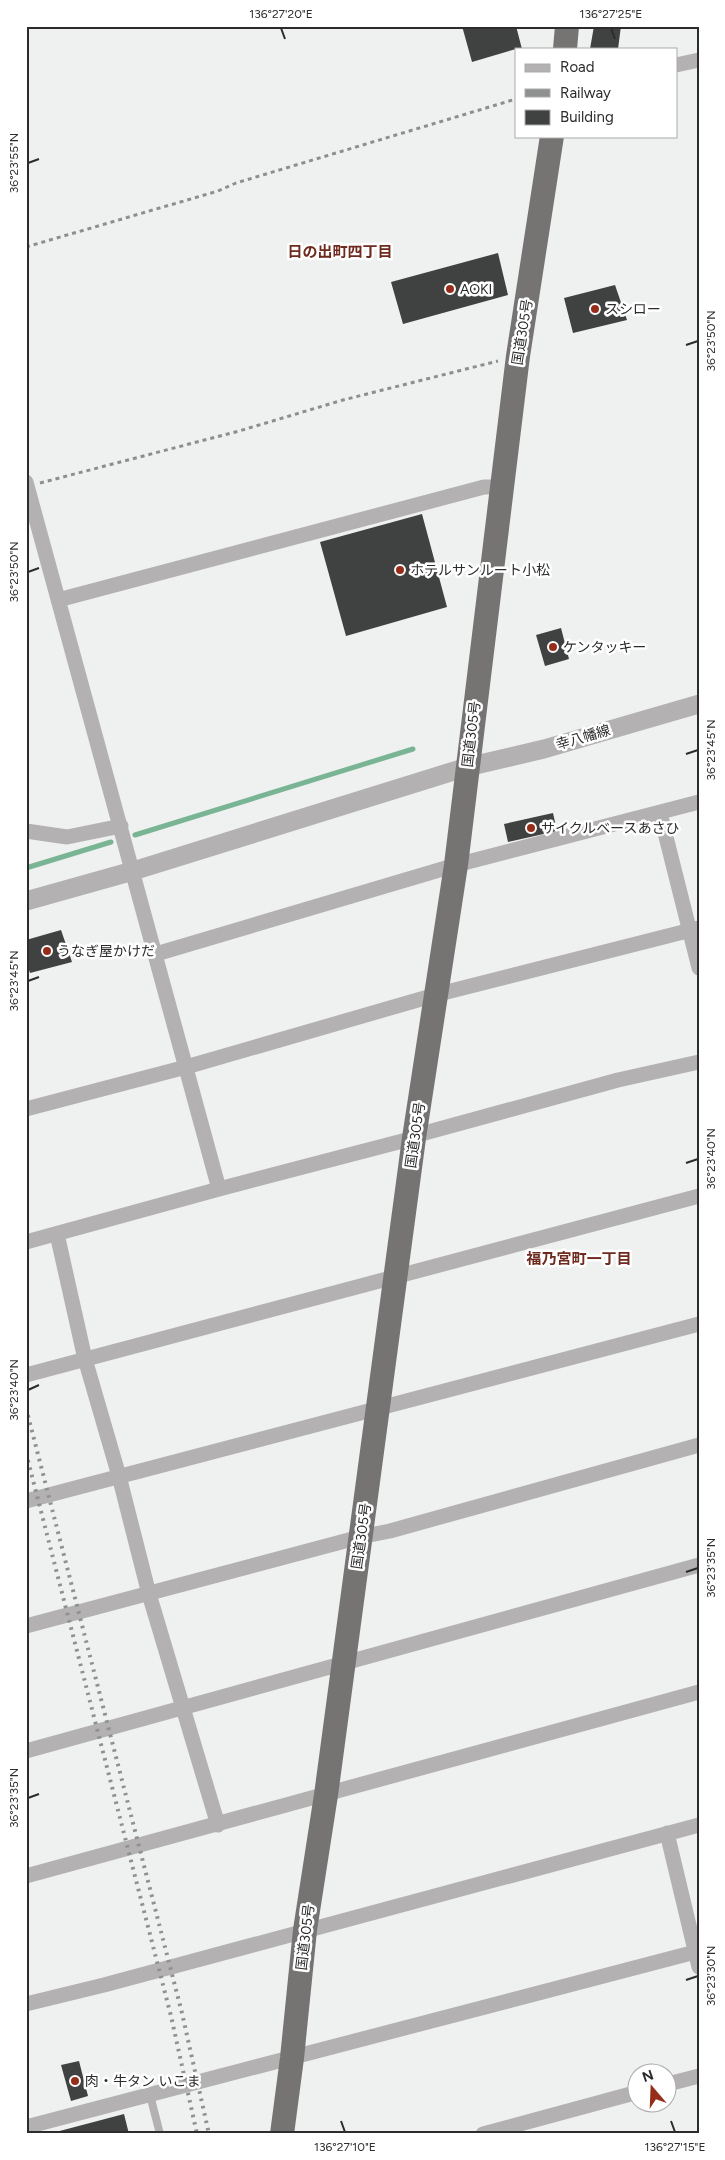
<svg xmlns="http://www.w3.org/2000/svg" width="725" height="2160" viewBox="0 0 725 2160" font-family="Figtree,'Noto Sans JP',sans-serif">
	<rect width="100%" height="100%" fill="#eef1ef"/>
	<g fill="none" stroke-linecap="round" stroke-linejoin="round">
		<path stroke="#79b594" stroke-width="5" d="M135,835L413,749
			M26,868L111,842"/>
	</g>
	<path fill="#404241" d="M462,26H516L522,49H516L472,62Z
		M594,26H621L618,49H590Z
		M498,253L508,295L403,324L391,282Z
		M615,285L627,320L573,333L564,298Z
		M422,514L447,607L346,636L320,542Z
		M561,628L569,659L545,666L536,635Z
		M553,813L557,831L508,842L504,824Z
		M61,930L72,962L30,973L26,961V940Z
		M79,2061L88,2096L71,2101L61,2065Z
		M124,2114L129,2134H52V2133Z"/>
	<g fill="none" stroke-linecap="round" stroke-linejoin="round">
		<path stroke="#8d8f8e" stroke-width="3" stroke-dasharray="4 4" stroke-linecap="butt" d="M26,247L218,191L236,183L516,99
			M40,483L239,431L343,400L498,361"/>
		<path stroke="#b3b1b1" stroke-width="8" d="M150,2095L160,2134"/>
		<path stroke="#b3b1b1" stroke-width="15" d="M676,65L699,60
			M26,482L219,1189
			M58,600L484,487H502
			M660,813L699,968
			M26,831L67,837L121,826
			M156,954L456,865L699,802
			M26,1109L186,1067L435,995L699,928
			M57,1234L85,1359L119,1476L149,1594L218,1825
			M26,1242L219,1189L414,1138L421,1134L618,1080L699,1062
			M26,1375L699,1196
			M26,1501L699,1324
			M26,1626L360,1537L390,1531L699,1445
			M26,1751L699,1565
			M667,1833L699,1967
			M26,1876L699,1692
			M26,2004L104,1985L699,1825
			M668,2084L699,2076
			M26,2127L699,1951
			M483,2134L638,2092"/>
		<path stroke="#b3b1b1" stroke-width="19" d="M26,901L133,871L467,767L544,749L699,704"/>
		<path stroke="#767472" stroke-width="24" d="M565,49L567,26
			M282,2134L292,2058L305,1930L326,1795L414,1138L456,865L518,356L552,136"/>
		<path stroke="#8f9190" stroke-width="4" stroke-dasharray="2.5 5" stroke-linecap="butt" d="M26,1408L182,2013L209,2134
			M26,1453L171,2016L197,2134"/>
	</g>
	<path fill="none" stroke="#2b2c2b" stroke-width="2" d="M281,28L285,39M611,28L615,39M28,163L39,159M686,345L698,341M28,572L39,568M686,754L698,750M28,981L39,977M686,1163L698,1159M28,1390L39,1385M686,1572L698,1568M28,1798L39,1794M686,1980L698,1976M341,2121L345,2132M671,2121L675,2132"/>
	<g fill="#962d1b" stroke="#fff" stroke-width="2">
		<circle cx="450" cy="289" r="5"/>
		<circle cx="595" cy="309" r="5"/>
		<circle cx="400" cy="570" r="5"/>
		<circle cx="553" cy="647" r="5"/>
		<circle cx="531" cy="828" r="5"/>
		<circle cx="47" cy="951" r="5"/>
		<circle cx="75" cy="2081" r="5"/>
	</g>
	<g text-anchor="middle" stroke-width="5" stroke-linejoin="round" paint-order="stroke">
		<g font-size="14" fill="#2b2c2b" stroke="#fff" text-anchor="start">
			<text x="460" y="294">AOKI</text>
			<text x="605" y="314">スシロー</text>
			<text x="410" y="575">ホテルサンルート小松</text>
			<text x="563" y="652">ケンタッキー</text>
			<text x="541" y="833">サイクルベースあさひ</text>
			<text x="57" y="956">うなぎ屋かけだ</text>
			<text x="85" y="2086">肉・牛タン いこま</text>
		</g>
		<g font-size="14" fill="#2b2c2b" stroke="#fff">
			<text transform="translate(522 332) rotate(-81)" y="5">国道305号</text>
			<text transform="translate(471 734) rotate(-83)" y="5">国道305号</text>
			<text transform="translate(583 737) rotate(-16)" y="5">幸八幡線</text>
			<text transform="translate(415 1135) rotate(-82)" y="5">国道305号</text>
			<text transform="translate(361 1536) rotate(-82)" y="5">国道305号</text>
			<text transform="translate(305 1937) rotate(-83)" y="5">国道305号</text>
		</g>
		<g font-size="15" font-weight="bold" fill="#6e2a1e" stroke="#fff">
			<text x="340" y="257">日の出町四丁目</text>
			<text x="579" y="1264">福乃宮町一丁目</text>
		</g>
	</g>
	<rect width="725" height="2160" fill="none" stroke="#ffffff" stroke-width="55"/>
	<rect x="515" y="48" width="162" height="90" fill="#ffffff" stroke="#aaabaa"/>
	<rect x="525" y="64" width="25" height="8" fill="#b3b1b1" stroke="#aaabaa"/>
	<text x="560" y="72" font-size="15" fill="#2b2c2b">Road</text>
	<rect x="525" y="89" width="25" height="8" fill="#8f9190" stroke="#aaabaa"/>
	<text x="560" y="98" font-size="15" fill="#2b2c2b">Railway</text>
	<rect x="525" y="110" width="25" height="15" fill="#404241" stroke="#aaabaa"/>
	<text x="560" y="122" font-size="15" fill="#2b2c2b">Building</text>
	<g transform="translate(652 2088) rotate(341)"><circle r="24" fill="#ffffff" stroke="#aaabaa"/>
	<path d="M0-4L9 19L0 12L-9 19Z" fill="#962d1b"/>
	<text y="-8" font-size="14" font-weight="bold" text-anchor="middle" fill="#2b2c2b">N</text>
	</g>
	<rect x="28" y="28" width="670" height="2104" fill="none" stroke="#2b2c2b" stroke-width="2"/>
	<g font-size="12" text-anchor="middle" fill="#2b2c2b">
		<text x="281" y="18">136°27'20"E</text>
		<text x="611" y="18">136°27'25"E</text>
		<text transform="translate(14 163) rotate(-90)" y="4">36°23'55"N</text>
		<text transform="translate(711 341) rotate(-90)" y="4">36°23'50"N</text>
		<text transform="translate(14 572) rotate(-90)" y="4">36°23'50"N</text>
		<text transform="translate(711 750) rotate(-90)" y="4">36°23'45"N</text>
		<text transform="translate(14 981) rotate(-90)" y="4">36°23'45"N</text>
		<text transform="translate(711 1159) rotate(-90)" y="4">36°23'40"N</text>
		<text transform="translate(14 1390) rotate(-90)" y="4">36°23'40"N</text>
		<text transform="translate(711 1568) rotate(-90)" y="4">36°23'35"N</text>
		<text transform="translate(14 1798) rotate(-90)" y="4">36°23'35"N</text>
		<text transform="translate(711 1976) rotate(-90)" y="4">36°23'30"N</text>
		<text x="345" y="2151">136°27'10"E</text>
		<text x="675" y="2151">136°27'15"E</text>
	</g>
</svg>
